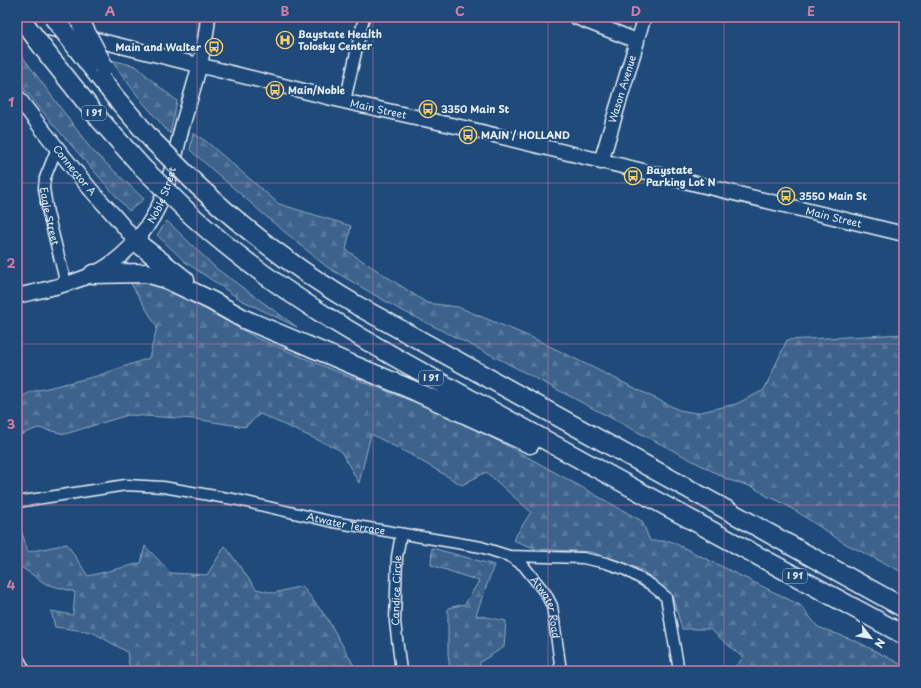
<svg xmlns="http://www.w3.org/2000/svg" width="921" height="688" viewBox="0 0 921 688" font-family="'Playpen Sans',sans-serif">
	<defs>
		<pattern id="forest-firs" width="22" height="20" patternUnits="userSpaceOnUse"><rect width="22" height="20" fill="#3c628c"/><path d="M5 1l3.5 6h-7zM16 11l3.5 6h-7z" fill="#58799d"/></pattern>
	</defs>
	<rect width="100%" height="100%" fill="#1f4a7a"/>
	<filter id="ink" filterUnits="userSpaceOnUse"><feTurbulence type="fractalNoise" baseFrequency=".025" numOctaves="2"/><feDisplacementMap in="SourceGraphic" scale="8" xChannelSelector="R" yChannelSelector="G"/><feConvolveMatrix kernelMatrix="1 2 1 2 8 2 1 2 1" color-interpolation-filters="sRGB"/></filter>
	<g filter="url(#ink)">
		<path fill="url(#forest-firs)" stroke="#92aac2" d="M17,49L91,149L144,199L129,211L51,122L17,80Z
			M111,60L136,66L156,84L177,101L170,134L140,99Z
			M193,133L207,142L279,204L351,226L346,250L427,303L458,307L533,338L679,410L696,413L736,404L764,390L787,340L904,334V573L844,543L799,513L779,501L767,496L753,487L729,480L499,359L397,308L327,267L269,219L190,150Z
			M167,221L217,269L297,327L241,300L184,261L157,235Z
			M153,280L257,338L333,370L452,417L506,445L642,521L650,541H670L800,605L818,627L856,641L904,666V671H731L743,658L710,629H682L672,595L642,570L592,552L536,549L513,540L531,512L486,472L462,485L411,455L371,434L359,483L340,450L260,414L245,427L195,419L128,415L65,434L38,428L17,436V399L31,392L97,376L149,358L157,327L130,282Z
			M17,517L28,552L67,544L88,576L141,563L145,546L171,573L207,575L225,546L256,589L274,593L302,586L327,618L357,671H130L127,652L92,632L55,627L51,611L73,615L75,592L46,584L21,567L17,570Z
			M432,548L494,565L476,615L506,621L504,647L480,662L479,671H450L448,653V608L465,604L479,581L431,565Z"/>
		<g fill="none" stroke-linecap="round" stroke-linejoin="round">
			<defs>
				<g id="minor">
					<path d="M345,101L364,17"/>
					<path id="s1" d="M57,148L45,178L44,188L48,213L66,284"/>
					<path id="s2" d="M17,502L126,485L163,487L238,500L333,522L481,547L509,556L583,558L606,563L624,569L650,584L666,597L679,671"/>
					<path id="s3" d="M509,556L523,565L546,594L552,606L561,671"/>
					<path id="s4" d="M401,671L395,622L397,557L401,534"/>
				</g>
				<path id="tertiary" d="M637,41L645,17"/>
				<g id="secondary">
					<path d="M576,17L637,41L601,162"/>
					<path id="s5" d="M20,21L352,103L469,129L904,234"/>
					<path id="s6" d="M17,96C41,128 65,159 91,190C106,207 122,223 135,241"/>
					<path id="s7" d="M17,296C42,290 69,285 93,274C126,259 153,225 165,191C173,169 177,146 183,123C193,89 205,53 208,17"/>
					<path d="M17,660L23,671"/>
				</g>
				<path id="motorway" d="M49,56L100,120L142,167
					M89,64L115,97L151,139
					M198,186C247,232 300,272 358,306L904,608
					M191,215C287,303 403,362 516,424C645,495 774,565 904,635
					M135,241L185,280
					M93,274L146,273L166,279L212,301L244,319L415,391L530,444"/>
			</defs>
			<use href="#minor" stroke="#e8f1f8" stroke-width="13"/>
			<use href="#tertiary" stroke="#e8f1f8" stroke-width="15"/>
			<use href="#secondary" stroke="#e8f1f8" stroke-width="17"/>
			<use href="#motorway" stroke="#e8f1f8" stroke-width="21"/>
			<use href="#minor" stroke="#1f4a7a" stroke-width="10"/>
			<use href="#tertiary" stroke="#1f4a7a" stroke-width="12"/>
			<use href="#secondary" stroke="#1f4a7a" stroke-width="14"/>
			<use href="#motorway" stroke="#1f4a7a" stroke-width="18"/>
			<defs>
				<path id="motorway-bridge" d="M20,17L49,56
					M53,17L89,64
					M78,17L104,67
					M151,139L198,186
					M142,167L191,215"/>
			</defs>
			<use href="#motorway-bridge" stroke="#e8f1f8" stroke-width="21" stroke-linecap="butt"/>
			<use href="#motorway-bridge" stroke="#1f4a7a" stroke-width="18"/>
		</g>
	</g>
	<path fill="none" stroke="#d37aa2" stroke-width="1" stroke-opacity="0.55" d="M197,17V671M373,17V671M548,17V671M724,17V671M17,183H904M17,344H904M17,505H904"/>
	<defs>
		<symbol id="hospital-ring" viewBox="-11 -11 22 22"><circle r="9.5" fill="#1f4a7a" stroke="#ffd166" stroke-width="1.5"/><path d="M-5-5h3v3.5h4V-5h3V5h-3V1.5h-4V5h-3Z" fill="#ffd166"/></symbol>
		<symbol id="bus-ring" viewBox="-11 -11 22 22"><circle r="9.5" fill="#1f4a7a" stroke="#ffd166" stroke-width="1.5"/><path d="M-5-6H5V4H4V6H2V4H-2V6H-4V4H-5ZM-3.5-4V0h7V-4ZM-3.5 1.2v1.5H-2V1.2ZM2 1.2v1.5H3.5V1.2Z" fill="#ffd166"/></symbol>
	</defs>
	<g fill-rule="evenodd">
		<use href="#hospital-ring" x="275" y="30" width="20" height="20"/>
		<use href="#bus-ring" x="204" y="37" width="20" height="20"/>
		<use href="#bus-ring" x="265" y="80" width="20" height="20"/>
		<use href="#bus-ring" x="418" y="99" width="20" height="20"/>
		<use href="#bus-ring" x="458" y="125" width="20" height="20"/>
		<use href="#bus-ring" x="623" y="166" width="20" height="20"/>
		<use href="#bus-ring" x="776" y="186" width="20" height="20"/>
	</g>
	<g text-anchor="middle" stroke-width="4" stroke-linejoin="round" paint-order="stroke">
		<g fill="#1f4a7a" stroke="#acbfd2" stroke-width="1">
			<rect x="82" y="106" width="24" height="14" rx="3"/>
			<rect x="419" y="371" width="24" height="14" rx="3"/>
			<rect x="783" y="569" width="24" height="14" rx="3"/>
		</g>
		<g font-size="9" font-weight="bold" fill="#e8f1f8">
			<text x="94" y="116">I 91</text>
			<text x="431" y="381">I 91</text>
			<text x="795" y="579">I 91</text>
		</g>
		<g font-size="10" font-weight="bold" fill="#e8f1f8" stroke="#1f4a7a" text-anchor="start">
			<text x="298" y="38">Baystate Health<tspan x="298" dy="12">Tolosky Center</tspan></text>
			<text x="201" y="51" text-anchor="end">Main and Walter</text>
			<text x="288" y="94">Main/Noble</text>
			<text x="441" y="113">3350 Main St</text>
			<text x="481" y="139">MAIN / HOLLAND</text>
			<text x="646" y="174">Baystate<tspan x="646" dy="12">Parking Lot N</tspan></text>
			<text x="799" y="200">3550 Main St</text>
		</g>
		<g font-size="10" fill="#e8f1f8" stroke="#1f4a7a">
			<text transform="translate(622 89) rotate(-73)" y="4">Wason Avenue</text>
			<text dy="4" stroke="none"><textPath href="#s5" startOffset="369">Main Street</textPath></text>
			<text dy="4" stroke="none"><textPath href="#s6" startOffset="94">Connector A</textPath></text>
			<text dy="4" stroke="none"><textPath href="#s7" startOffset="187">Noble Street</textPath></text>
			<text dy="4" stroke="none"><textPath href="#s1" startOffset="71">Eagle Street</textPath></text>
			<text dy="4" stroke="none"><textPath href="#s5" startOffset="837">Main Street</textPath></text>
			<text dy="4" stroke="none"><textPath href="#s2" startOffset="334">Atwater Terrace</textPath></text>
			<text dy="4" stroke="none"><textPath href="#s4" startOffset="81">Candice Circle</textPath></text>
			<text dy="4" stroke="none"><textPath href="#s3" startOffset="66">Atwater Road</textPath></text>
		</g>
	</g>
	<rect width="921" height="688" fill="none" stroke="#1f4a7a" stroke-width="44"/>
	<g transform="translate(871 638) rotate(121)" stroke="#1f4a7a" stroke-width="3" paint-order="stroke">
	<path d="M0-3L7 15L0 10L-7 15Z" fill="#e8f1f8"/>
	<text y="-6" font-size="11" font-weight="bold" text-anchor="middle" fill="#e8f1f8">N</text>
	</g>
	<rect x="22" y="22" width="877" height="644" fill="none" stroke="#d37aa2" stroke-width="1.5"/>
	<g font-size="13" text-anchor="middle" font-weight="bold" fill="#d37aa2">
		<text x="110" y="16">A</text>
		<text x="285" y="16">B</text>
		<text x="460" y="16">C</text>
		<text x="636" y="16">D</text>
		<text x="811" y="16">E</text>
		<text x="11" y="107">1</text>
		<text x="11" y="268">2</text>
		<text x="11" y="429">3</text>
		<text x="11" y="590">4</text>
	</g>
</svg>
